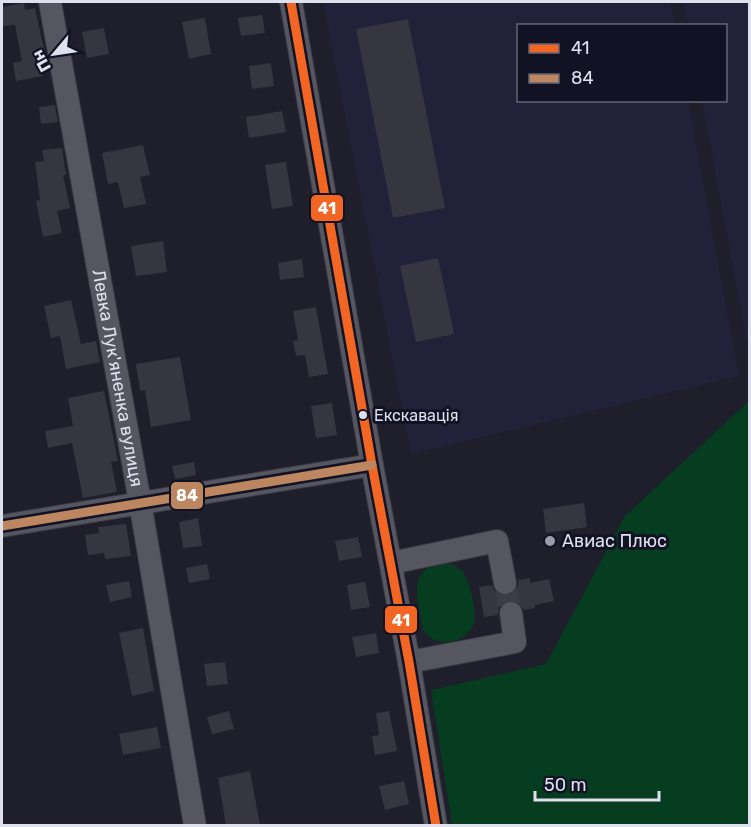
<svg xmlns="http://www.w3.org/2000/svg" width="751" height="827" viewBox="0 0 751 827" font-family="Rubik,sans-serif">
	<rect width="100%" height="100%" fill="#1e1f2a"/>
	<path fill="#21223a" d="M323,2H670L675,25L518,26V100L688,101L739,376L411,454Z
		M683,2H749L750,339L747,343L702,101L726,100V26L688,25Z"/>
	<path fill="#063c20" d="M749,401V825H452L431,690L546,664L625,516Z
		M441,562C449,563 456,565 462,571C470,580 478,614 473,625C465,645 434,648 423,630C419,602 405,572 441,562Z"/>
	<path fill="#35363f" d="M24,3L25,10L35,8L47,63L41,65L43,76L16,81L13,63L22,61L15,25L2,26V7Z
		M262,15L265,33L241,36L238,18Z
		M205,18L211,54L189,59L182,22Z
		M408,19L445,208L393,218L356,29Z
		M104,28L109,54L87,58L82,32Z
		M271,63L274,86L252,89L249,66Z
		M55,105L58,122L41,124L39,107Z
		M282,111L286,132L249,138L246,117Z
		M143,145L150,175L140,177L146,204L124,208L118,182L108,184L102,153Z
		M62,148L66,175H63L70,208L57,211L62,233L43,237L36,201L40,200L35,162L44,161L42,150Z
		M286,162L293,206L272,209L265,165Z
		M163,241L167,272L136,276L131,246Z
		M438,258L454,334L416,342L400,266Z
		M302,259L304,277L280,280L278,263Z
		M71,300L81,344L96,341L100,362L66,369L60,336L51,338L44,306Z
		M316,307L328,374L309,377L305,355L296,356L293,341L298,340L293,311Z
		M180,357L191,420L151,427L145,390L140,391L136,364Z
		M104,391L118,461L111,462L117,492L83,498L72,443L48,448L45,431L73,426L68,398Z
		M332,403L337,435L316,438L311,406Z
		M194,462L196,475L175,479L172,466Z
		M584,503L587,527L546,533L543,509Z
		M198,518L202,546L183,548L179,522Z
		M126,524L131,556L105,559L104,553L88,555L85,535L99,533L98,527Z
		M358,537L362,557L339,561L335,541Z
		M207,564L210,579L189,583L186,568Z
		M530,578V583L549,579L554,601L535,605V608L524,610L517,601L509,600L503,602L499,607L498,615L484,617L479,587L492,585L495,592L500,595L507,596L514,593L518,587V580Z
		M129,581L132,597L110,602L106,585Z
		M365,582L370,607L351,610L347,585Z
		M143,628L154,691L132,696L119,633Z
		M376,633L379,653L356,657L352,637Z
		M225,662L228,684L207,686L204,664Z
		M229,711L234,729L212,734L207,717Z
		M389,711L397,751L375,755L372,736L379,735L376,713Z
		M157,727L161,748L123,755L119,734Z
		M250,771L260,825H226L218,778Z
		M404,781L409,804L385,810L379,786Z"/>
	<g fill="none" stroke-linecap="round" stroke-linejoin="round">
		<path stroke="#3b3c47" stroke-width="22" stroke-dasharray="22 11" stroke-linecap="butt" d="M505,583L511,613"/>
		<defs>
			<g id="minor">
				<path id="s1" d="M50,2L140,502L195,826"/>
				<path d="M291,2L372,465L409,662L436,826"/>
				<path d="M2,526L372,465"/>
				<path d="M391,563L497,541L505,583"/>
				<path d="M409,662L515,642L511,613"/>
			</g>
		</defs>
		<use href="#minor" stroke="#383942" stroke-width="24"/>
		<use href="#minor" stroke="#555660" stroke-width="22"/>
		<defs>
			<path id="bus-1" d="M291,2L372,465L409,662L436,826"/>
			<path id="bus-2" d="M2,526L372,465"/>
		</defs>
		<use href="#bus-1" stroke="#111224" stroke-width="14"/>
		<use href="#bus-2" stroke="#111224" stroke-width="14"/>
		<use href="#bus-1" stroke="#f26522" stroke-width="9"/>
		<use href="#bus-2" stroke="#bb8660" stroke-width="9"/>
	</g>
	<circle fill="#dee0ed" stroke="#111224" stroke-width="2" cx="363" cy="415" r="5"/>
	<circle fill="#9b9ca9" stroke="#111224" stroke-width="2" cx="550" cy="541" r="6"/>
	<g text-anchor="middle" stroke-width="6" stroke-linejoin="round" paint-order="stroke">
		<g font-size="16" fill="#dee0ed" stroke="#111224" text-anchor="start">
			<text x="374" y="421">Екскавація</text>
		</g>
		<g font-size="18" fill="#dee0ed" stroke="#111224">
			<text dy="6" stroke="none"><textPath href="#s1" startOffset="382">Левка Лук'яненка вулиця</textPath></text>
		</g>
		<g font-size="18" fill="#dee0ed" stroke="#111224" text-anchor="start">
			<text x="562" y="547">Авиас Плюс</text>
		</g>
	</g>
	<g stroke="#111224" stroke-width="2">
		<rect x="310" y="194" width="34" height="28" rx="6" fill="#f26522"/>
		<rect x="170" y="481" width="34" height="29" rx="6" fill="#bb8660"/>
		<rect x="384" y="605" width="34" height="29" rx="6" fill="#f26522"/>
	</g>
	<g font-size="16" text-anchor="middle" font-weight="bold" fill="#fff">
		<text x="327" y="214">41</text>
		<text x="187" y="501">84</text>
		<text x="401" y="626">41</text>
	</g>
	<rect width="751" height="827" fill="none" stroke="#dee0ed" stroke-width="6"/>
	<rect x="517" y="24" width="210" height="78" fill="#111224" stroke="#636474" stroke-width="1.5"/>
	<rect x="529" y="44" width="30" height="9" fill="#f26522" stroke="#636474" stroke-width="1.5"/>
	<text x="571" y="54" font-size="18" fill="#dee0ed">41</text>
	<rect x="529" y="74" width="30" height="9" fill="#bb8660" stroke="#636474" stroke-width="1.5"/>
	<text x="571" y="84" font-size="18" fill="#dee0ed">84</text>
	<g transform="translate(54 54) rotate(241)" stroke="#111224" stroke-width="4.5" paint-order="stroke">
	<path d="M0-4.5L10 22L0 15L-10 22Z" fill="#dee0ed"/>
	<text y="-9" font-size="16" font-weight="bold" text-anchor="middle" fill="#dee0ed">Пн</text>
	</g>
	<path d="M535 791v9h124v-9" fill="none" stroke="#dee0ed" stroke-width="3"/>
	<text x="544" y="791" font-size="18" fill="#dee0ed" stroke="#111224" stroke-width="4.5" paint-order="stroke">50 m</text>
</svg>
